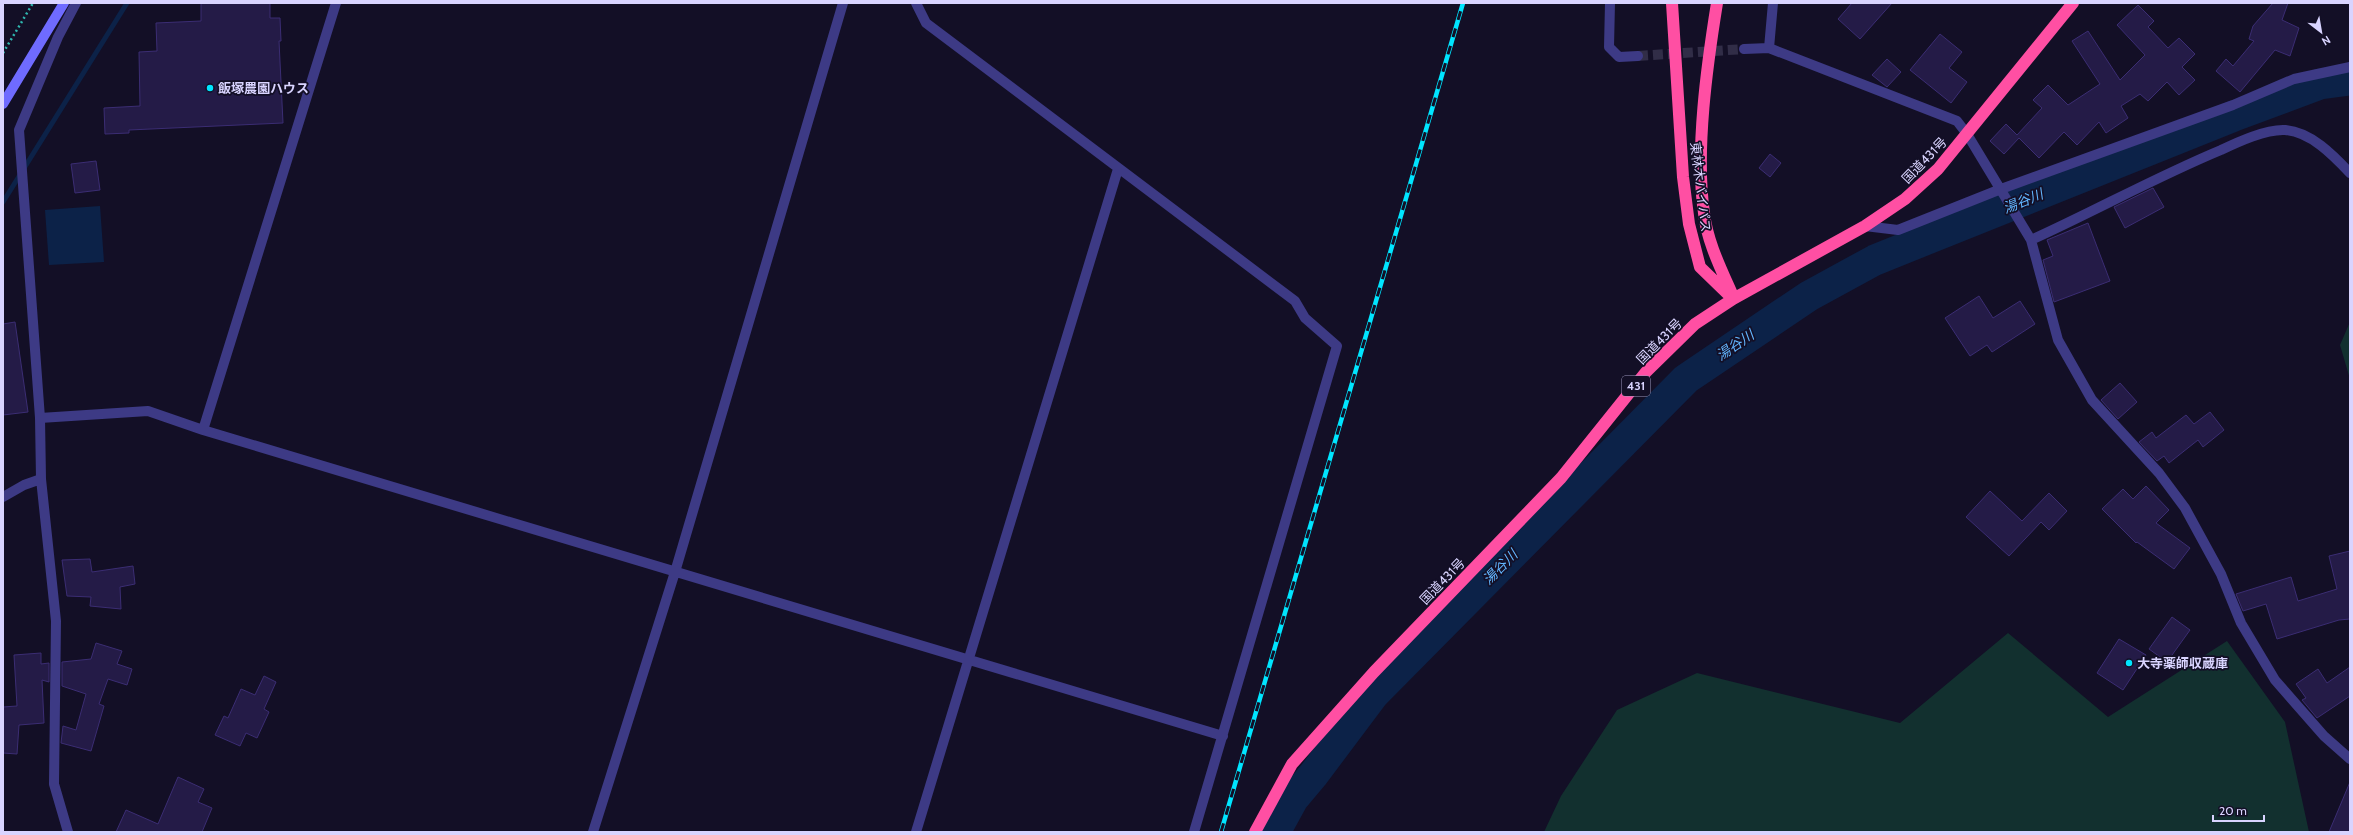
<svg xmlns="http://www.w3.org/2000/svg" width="2353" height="835" viewBox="0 0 2353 835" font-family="Cabin,'Noto Sans JP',sans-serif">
	<rect width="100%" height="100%" fill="#130f26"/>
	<path fill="#12302f" d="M2350,322V379L2340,345Z
		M2008,633L2108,717L2227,641L2285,722L2309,832H1544L1561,796L1617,710L1697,673L1900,723Z"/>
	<path fill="#0c2248" d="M100,206L104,262L49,265L45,210Z"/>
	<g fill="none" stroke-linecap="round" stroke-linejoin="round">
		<path stroke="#0c2248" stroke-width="5" d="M3,202L127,3"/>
		<path stroke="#0c2248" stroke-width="31" d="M1275,832L1293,799L1314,774L1374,694L1686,379L1809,296L1875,260L2234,116L2320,84L2350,80"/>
	</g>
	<path fill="#241b47" stroke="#3b2d73" d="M201,3H270V18H280L281,41H279L283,123L129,130V133L105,134L104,108L140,106L139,52L157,51L156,23L201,21Z
		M1852,3H1892L1860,39L1838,19Z
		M2273,3H2288L2282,20L2299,28L2290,56L2275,50L2240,92L2216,71L2226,59L2233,66L2254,41L2249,39L2253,26Z
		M2138,5L2154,21L2148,27L2168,48L2179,38L2195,54L2182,67L2195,80L2179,95L2167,82L2148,101L2140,94L2121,106L2128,118L2106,133L2099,122L2077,145L2064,132L2039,158L2019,138L2004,154L1990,141L2006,124L2017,135L2042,108L2033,100L2048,85L2068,105L2100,84L2072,41L2088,31L2120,80L2145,55L2117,25Z
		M1940,34L1962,52L1949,68L1967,82L1951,103L1910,70Z
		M1887,59L1901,72L1887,87L1872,75Z
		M1770,154L1781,163L1770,177L1759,168Z
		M96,161L100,190L75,193L71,164Z
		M2153,188L2164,207L2125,228L2114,207Z
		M2088,223L2110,281L2054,302L2043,260L2053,256L2047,240Z
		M1979,296L1993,318L2020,301L2035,324L1992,352L1987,345L1970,356L1945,318Z
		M15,322L28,412L3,415V324Z
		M2120,383L2137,402L2118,419L2101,400Z
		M2210,412L2224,430L2203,447L2198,440L2169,463L2164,456L2157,461L2139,442L2152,432L2156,438L2186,415L2194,424Z
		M2146,486L2169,510L2156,523L2190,548L2174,569L2137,542L2136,543L2102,509L2123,489L2133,499Z
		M1990,491L2022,521L2049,493L2067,511L2049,530L2041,522L2009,556L1966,517Z
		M2350,551V619L2339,620L2277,639L2266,604L2243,611L2236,594L2291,577L2298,601L2337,589L2329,556Z
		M90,559L92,572L133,566L135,584L120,587L121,609L90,606L91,597L67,596L62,560Z
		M2172,617L2190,630L2167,662L2149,649Z
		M2119,639L2146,655L2123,690L2097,673Z
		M96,643L122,651L117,664L132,669L127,685L108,679L99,704L104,706L91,751L61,743L63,726L76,730L86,694L62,686V662L91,659Z
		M41,653V664L49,663V682L42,680L44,723L19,725L17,754L3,753V707L17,706L14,655Z
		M2350,667V696L2317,718L2302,700L2306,698L2296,684L2318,669L2327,683Z
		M264,676L276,682L264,709L269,712L257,738L246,733L240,746L215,735L224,716L228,718L241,689L255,695Z
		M178,777L204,789L198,802L212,808L202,832H116L126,810L158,824Z
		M2350,782V832H2329Z"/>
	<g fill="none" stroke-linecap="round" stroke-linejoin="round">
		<path stroke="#312d47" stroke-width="10" stroke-dasharray="10 5" stroke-linecap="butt" d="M1638,56L1744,49"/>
		<path stroke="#2fb8b0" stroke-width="2.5" stroke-dasharray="2 3" stroke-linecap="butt" d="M3,53L33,3"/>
		<path stroke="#3d3a85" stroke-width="10" d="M916,3L926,23L1295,301L1305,318L1337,346L1194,832
			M1610,3L1609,47L1619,57L1638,56
			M1769,48L1773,3
			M1744,49L1769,48L1957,121L1967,134L2031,240L2058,340L2092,400L2159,473L2185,508L2221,574L2241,623L2275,680L2324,736L2350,759
			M1865,226L1898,230L2001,189L2233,105L2294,79L2350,67
			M2031,240C2095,211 2156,177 2221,150C2238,142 2266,129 2285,130C2311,132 2333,155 2350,173
			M40,418L148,411L203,430L1223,736
			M203,430L336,3
			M3,497L24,485L41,479
			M68,832L54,784L56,621L41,479L40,418L19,130L58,37L76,3
			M593,832L675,572L843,3
			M916,832L1118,169"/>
		<path stroke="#6f6bff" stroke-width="10" d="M3,104L64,3"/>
		<path stroke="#ff4fa3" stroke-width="12" d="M1672,3L1683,177L1689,224L1700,267L1733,299
			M1717,3C1707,65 1695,151 1704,213C1707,241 1721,269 1732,294
			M1255,832L1292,764L1374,672L1561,478L1646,372L1695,324L1733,299L1865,226L1905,199L1938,169L2073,3"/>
		<defs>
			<path id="rail" d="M1221,832L1463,3"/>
		</defs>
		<use href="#rail" stroke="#00e5ff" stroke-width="4.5"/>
		<use href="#rail" stroke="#130f26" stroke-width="3" stroke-dasharray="9" stroke-linecap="butt"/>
	</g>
	<g fill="#00e5ff" stroke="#130f26" stroke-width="1.5">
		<circle cx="210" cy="88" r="4"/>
		<circle cx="2129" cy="663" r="4"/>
	</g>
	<g text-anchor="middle" stroke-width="3.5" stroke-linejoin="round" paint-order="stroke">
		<rect fill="#130f26" stroke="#9e99be" stroke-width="1" x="1622" y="376" width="28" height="20" rx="3"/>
		<g font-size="12" font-weight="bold" fill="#d9d4ff">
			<text x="1636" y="390">431</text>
		</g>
		<g font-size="13" font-weight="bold" fill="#d9d4ff" stroke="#130f26" text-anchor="start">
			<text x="218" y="93">飯塚農園ハウス</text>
			<text x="2137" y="668">大寺薬師収蔵庫</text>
		</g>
		<g font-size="13" fill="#d9d4ff" stroke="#130f26">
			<text transform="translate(1924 160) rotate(-46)" y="5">国道431号</text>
			<text transform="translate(1701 187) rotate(83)" y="5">東林木バイパス</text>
			<text transform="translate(1659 341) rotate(-45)" y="5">国道431号</text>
			<text transform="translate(1442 581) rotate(-46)" y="5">国道431号</text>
		</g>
		<g font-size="14" font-style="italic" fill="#62b6ff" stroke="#130f26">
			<text transform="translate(2023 201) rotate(-22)" y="5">湯谷川</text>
			<text transform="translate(1735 345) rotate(-34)" y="5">湯谷川</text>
			<text transform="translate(1500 567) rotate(-45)" y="5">湯谷川</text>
		</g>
	</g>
	<rect width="2353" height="835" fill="none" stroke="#d9d4ff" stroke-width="8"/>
	<g transform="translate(2321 32) rotate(149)" stroke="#130f26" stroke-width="3" paint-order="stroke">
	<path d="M0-3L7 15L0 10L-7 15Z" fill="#d9d4ff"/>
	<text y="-6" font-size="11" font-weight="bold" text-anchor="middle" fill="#d9d4ff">N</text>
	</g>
	<path d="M2213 815v6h51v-6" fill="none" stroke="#d9d4ff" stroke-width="2"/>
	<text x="2219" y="815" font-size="12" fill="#d9d4ff" stroke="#130f26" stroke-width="3" paint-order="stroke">20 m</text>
</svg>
